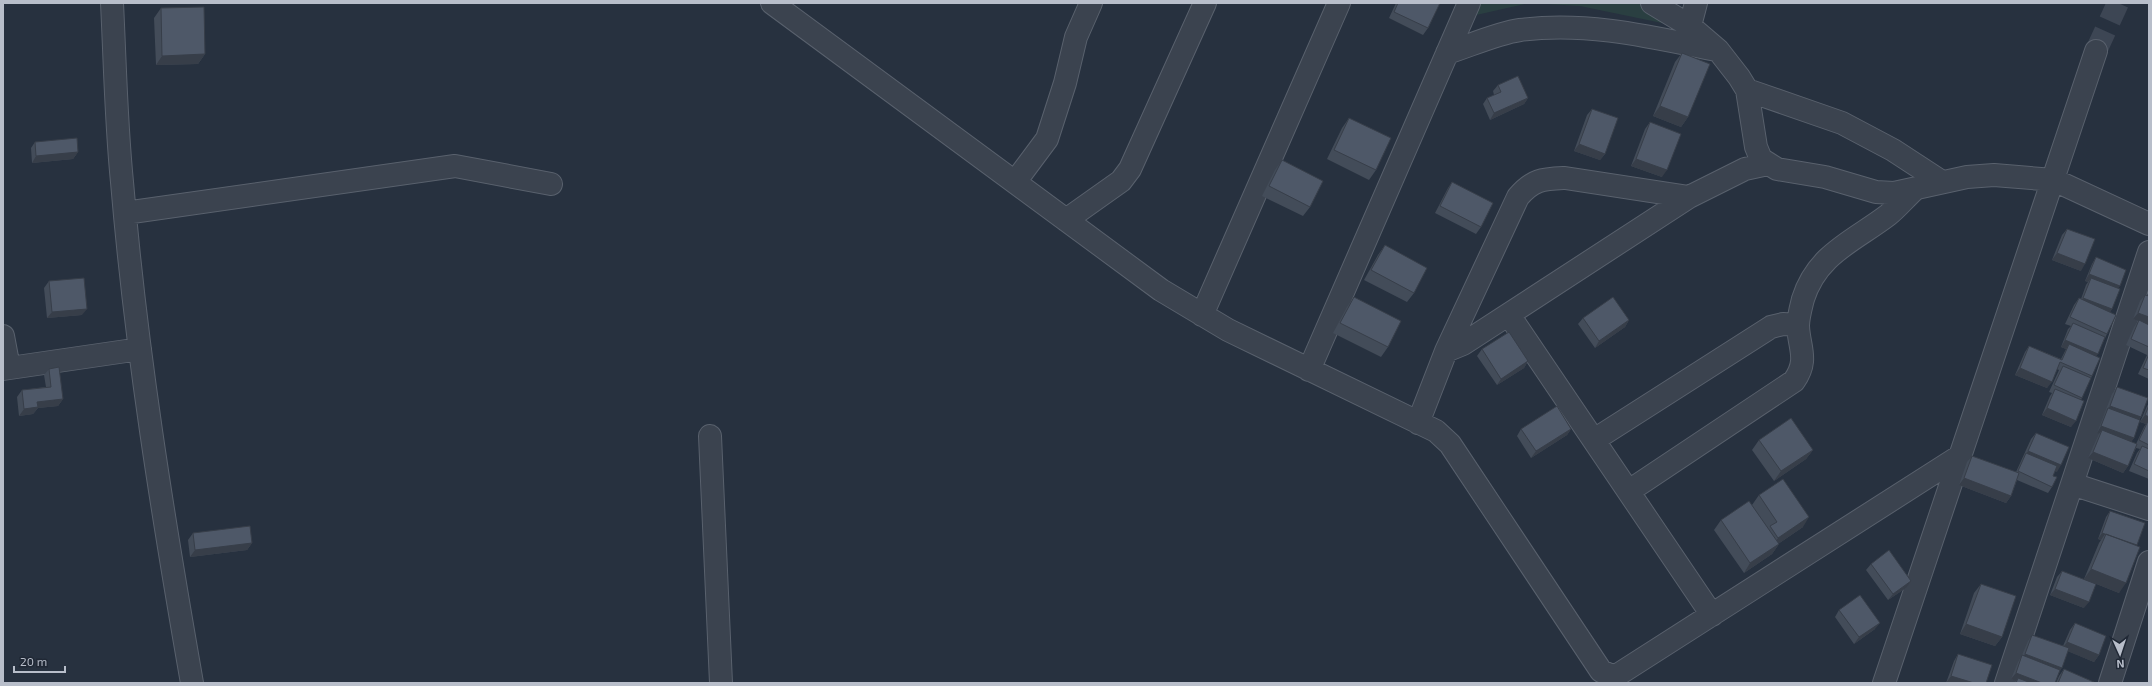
<svg xmlns="http://www.w3.org/2000/svg" width="2152" height="686" viewBox="0 0 2152 686" font-family="'Exo 2',sans-serif">
	<rect width="100%" height="100%" fill="#27313f"/>
	<path fill="#2a3f41" d="M1461,3H1651L1669,12L1662,23L1580,6L1529,3L1454,20Z"/>
	<g fill="none" stroke-linecap="round" stroke-linejoin="round">
		<path stroke="#3d4654" stroke-width="22" stroke-dasharray="22 11" stroke-linecap="butt" d="M2096,51L2118,3"/>
		<defs>
			<path id="minor" d="M112,3C115,63 116,122 122,182C136,350 163,517 192,683
				M772,3L1161,290L1228,330L1436,431L1450,444L1601,671L1612,676L1619,674L1960,456
				M1652,3L1690,26L1718,50L1739,77L1747,90L1756,147L1761,159L1777,169L1825,177L1876,192L1894,193L1967,177L1994,175L2054,180L2149,224
				M1690,26L1696,3
				M1447,53C1469,46 1498,33 1520,30C1586,21 1652,37 1716,50
				M1747,90L1842,123L1893,150L1942,182
				M1015,182L1047,139L1065,83L1076,37L1091,3
				M125,213L455,166L551,184
				M1066,220L1121,181L1130,169L1205,3
				M1202,315L1339,3
				M1509,315L1712,615
				M3,336L9,368
				M1446,351L1463,344L1689,197L1745,169L1768,164
				M3,369L140,349
				M1309,370L1469,3
				M1418,423L1446,351L1518,197C1533,179 1543,179 1565,178L1689,197
				M710,436L721,683
				M1594,440L1771,327L1783,324L1798,325
				M2072,484L2149,509
				M1629,491L1794,381C1809,360 1799,348 1798,326C1798,318 1801,307 1803,299C1817,254 1854,241 1888,215C1897,208 1905,198 1914,190
				M1884,683L2096,51
				M2006,683L2149,252
				M2110,683L2149,562"/>
		</defs>
		<use href="#minor" stroke="#59616d" stroke-width="24"/>
		<use href="#minor" stroke="#3b434f" stroke-width="22"/>
	</g>
	<path fill="#434c59" d="M1396,3H1440L1428,28L1423,35L1389,18Z
		M161,8L205,54L198,64L156,65L154,18Z
		M1682,53L1688,117L1681,127L1653,116L1675,62Z
		M1498,85L1528,98L1524,104L1490,120L1483,104L1487,98L1494,95L1493,91Z
		M1592,109L1605,154L1600,160L1574,151L1587,115Z
		M1349,118L1376,170L1369,180L1327,159L1342,128Z
		M1650,122L1662,177L1631,166L1645,129Z
		M35,142L78,152L73,159L32,163L31,148Z
		M1282,160L1310,207L1303,216L1262,196L1275,170Z
		M1452,182L1481,227L1476,234L1435,213L1448,188Z
		M2067,229L2081,271L2052,260L2062,235Z
		M1385,245L1414,293L1407,302L1364,280L1378,255Z
		M2096,257L2118,289L2112,309L2110,312L2107,334L2096,356L2092,376L2081,400L2071,427L2042,415L2050,396L2052,393L2049,392L2059,370L2057,369L2047,388L2015,375L2025,352L2029,346L2061,359L2066,349L2061,347L2068,329L2071,326L2065,324L2074,305L2079,298L2081,299L2086,285L2088,282L2085,281L2092,264Z
		M49,281L82,315L47,318L44,288Z
		M2145,295L2149,296V379L2138,374L2147,355L2126,345L2134,327L2138,321L2133,319L2140,301Z
		M1354,297L1388,347L1381,357L1333,333L1347,307Z
		M1583,318L1629,320L1625,327L1595,348L1578,324Z
		M1482,349L1528,361L1524,368L1497,385L1477,356Z
		M49,369L63,399L58,406L38,408L33,414L19,416L17,397L22,390L46,387L44,375Z
		M2117,387L2141,417L2139,420L2134,438L2131,442L2136,444L2144,427L2146,424L2140,422L2147,406L2149,403V479L2129,471L2137,453L2140,449L2136,448L2128,466L2123,473L2088,458L2098,436L2099,434L2097,433L2104,415L2105,412L2112,394Z
		M1521,429H1571L1567,435L1531,458L1517,436Z
		M2036,433L2057,472L2055,471L2053,476L2052,487L2048,493L2017,480L2011,496L2006,503L1959,485L1967,462L1972,456L2016,472L2031,439Z
		M1759,440L1813,450L1806,459L1774,481L1752,450Z
		M1759,495L1803,527L1778,544H1779L1772,554L1744,573L1714,530L1721,520L1752,505Z
		M2110,511L2137,545L2119,593L2084,579L2099,543L2101,540L2098,539L2106,517Z
		M193,533L252,543L247,550L190,557L188,540Z
		M1871,564L1906,588L1888,600L1866,570Z
		M2062,571L2084,608L2050,595L2057,577Z
		M1981,584L2002,637L1995,646L1960,634L1974,593Z
		M1839,610L1875,629L1854,644L1835,617Z
		M2075,623L2099,655L2094,662L2068,651L2055,683H2014L2016,681L2011,679L2018,662L2022,655L2028,641L2032,635L2063,646L2070,630Z
		M1958,654L1986,683H1946L1954,661Z
		M2064,669L2096,683H2056L2059,676Z"/>
	<path fill="#373e49" d="M205,54L198,64L156,65L162,56Z
		M1528,98L1524,104L1490,120L1494,113Z
		M1660,106L1688,117L1681,127L1653,116Z
		M1579,144L1605,154L1600,160L1574,151Z
		M78,152L73,159L32,163L36,156Z
		M1636,159L1667,170L1662,177L1631,166Z
		M2057,253L2085,264L2081,271L2052,260Z
		M2089,274L2120,286L2115,293L2091,278L2088,282L2085,281Z
		M2083,298L2112,309L2108,315L2079,305Z
		M87,309L82,315L47,318L52,312Z
		M2138,313L2149,317V325L2133,319Z
		M1629,320L1625,327L1595,348L1599,341Z
		M2065,340L2098,354L2093,360L2069,344L2066,349L2061,347Z
		M1528,361L1524,368L1497,385L1501,379Z
		M2020,368L2052,382L2047,388L2015,375Z
		M63,399L58,406L38,408L33,414L19,416L24,409L37,402Z
		M2110,406L2141,417L2136,423L2108,408L2105,412Z
		M2047,408L2076,421L2071,427L2042,415Z
		M2145,415L2149,417V425L2148,421L2146,424L2140,422Z
		M2101,426L2134,438L2129,445L2102,430L2099,434L2097,433Z
		M1571,429L1567,435L1531,458L1536,451Z
		M1813,450L1806,459L1774,481L1781,471Z
		M2028,451L2061,465L2057,472L2024,458Z
		M2093,452L2128,466L2123,473L2088,458Z
		M1964,478L2011,496L2006,503L1959,485Z
		M1809,517L1803,527L1772,548L1778,538Z
		M2102,533L2105,534L2101,540L2098,539Z
		M252,543L247,550L190,557L195,550Z
		M1779,544L1772,554L1744,573L1750,563Z
		M2091,569L2126,583L2119,593L2084,579Z
		M1911,581L1906,588L1888,600L1893,594Z
		M2055,589L2089,602L2084,608L2050,595Z
		M1880,623L1875,629L1854,644L1859,637Z
		M1966,624L2002,637L1995,646L1960,634Z
		M2067,642L2099,655L2094,662L2062,649Z
		M2025,654L2062,668L2057,674L2020,661Z
		M2016,673L2042,683H2020L2018,678L2016,681L2011,679Z
		M1951,676L1974,683H1946Z"/>
	<path fill="#4e5868" stroke="#373e49" d="M1398,3H1440L1428,28L1394,12Z
		M204,7L205,54L162,56L161,8Z
		M1682,53L1710,64L1688,117L1660,106Z
		M1518,76L1528,98L1494,113L1487,98L1501,92L1498,85Z
		M1592,109L1618,118L1605,154L1579,144Z
		M1349,118L1391,138L1376,170L1334,150Z
		M1650,122L1681,134L1667,170L1636,159Z
		M77,138L78,152L36,156L35,142Z
		M1282,160L1323,181L1310,207L1269,186Z
		M1452,182L1493,203L1481,227L1440,206Z
		M2067,229L2095,239L2085,264L2057,253Z
		M1385,245L1427,268L1414,293L1371,270Z
		M2096,257L2126,270L2120,286L2089,274Z
		M84,278L87,309L52,312L49,281Z
		M2091,278L2120,289L2112,309L2083,298Z
		M2145,295L2149,296V317L2138,313Z
		M1354,297L1401,321L1388,347L1340,323Z
		M1613,297L1629,320L1599,341L1583,318Z
		M2079,298L2116,315L2107,334L2070,317Z
		M2139,320L2149,325V347L2131,339Z
		M2073,323L2105,337L2098,354L2065,340Z
		M1509,332L1528,361L1501,379L1482,349Z
		M2069,344L2100,358L2092,376L2060,362L2052,382L2020,368L2029,346L2062,360Z
		M2149,354V370L2143,368Z
		M2063,366L2091,378L2082,398L2054,385Z
		M59,367L63,399L37,402L38,407L24,409L22,390L51,387L49,369Z
		M2117,387L2148,398L2141,417L2110,406Z
		M2055,389L2084,401L2076,421L2047,408Z
		M2149,405V417L2145,415Z
		M1557,406L1571,429L1536,451L1521,429Z
		M2108,408L2140,420L2134,438L2101,426Z
		M1791,418L1813,450L1781,471L1759,440Z
		M2148,421H2149V445L2139,440Z
		M2102,430L2137,444L2128,466L2093,452Z
		M2036,433L2069,447L2061,465L2028,451Z
		M2142,446L2149,449V471L2134,464Z
		M2026,453L2057,466L2053,476L2057,477L2052,487L2018,471Z
		M1972,456L2019,473L2011,496L1964,478Z
		M1783,479L1809,517L1778,538L1770,526L1777,522L1759,495Z
		M1749,501L1779,544L1750,563L1721,520Z
		M2110,511L2145,523L2137,545L2102,533Z
		M250,526L252,543L195,550L193,533Z
		M2106,534L2140,547L2126,583L2091,569Z
		M1889,550L1911,581L1893,594L1871,564Z
		M2062,571L2096,584L2089,602L2055,589Z
		M1981,584L2016,596L2002,637L1966,624Z
		M1860,595L1880,623L1859,637L1839,610Z
		M2075,623L2106,636L2099,655L2067,642Z
		M2032,635L2069,648L2062,668L2025,654Z
		M1958,654L1992,665L1986,683H1974L1951,676Z
		M2022,655L2060,670L2055,683H2042L2016,673Z
		M2064,669L2096,683H2058Z
		M2018,678L2031,683H2016Z"/>
	<rect width="2152" height="686" fill="none" stroke="#b8beca" stroke-width="8"/>
	<g transform="translate(2120 654) rotate(177)" stroke="#202835" stroke-width="3" paint-order="stroke">
	<path d="M0-3L7 15L0 10L-7 15Z" fill="#b8beca"/>
	<text y="-6" font-size="11" font-weight="bold" text-anchor="middle" fill="#b8beca">N</text>
	</g>
	<path d="M14 666v6h51v-6" fill="none" stroke="#b8beca" stroke-width="2"/>
	<text x="20" y="666" font-size="12" fill="#b8beca" stroke="#202835" stroke-width="3" paint-order="stroke">20 m</text>
</svg>
